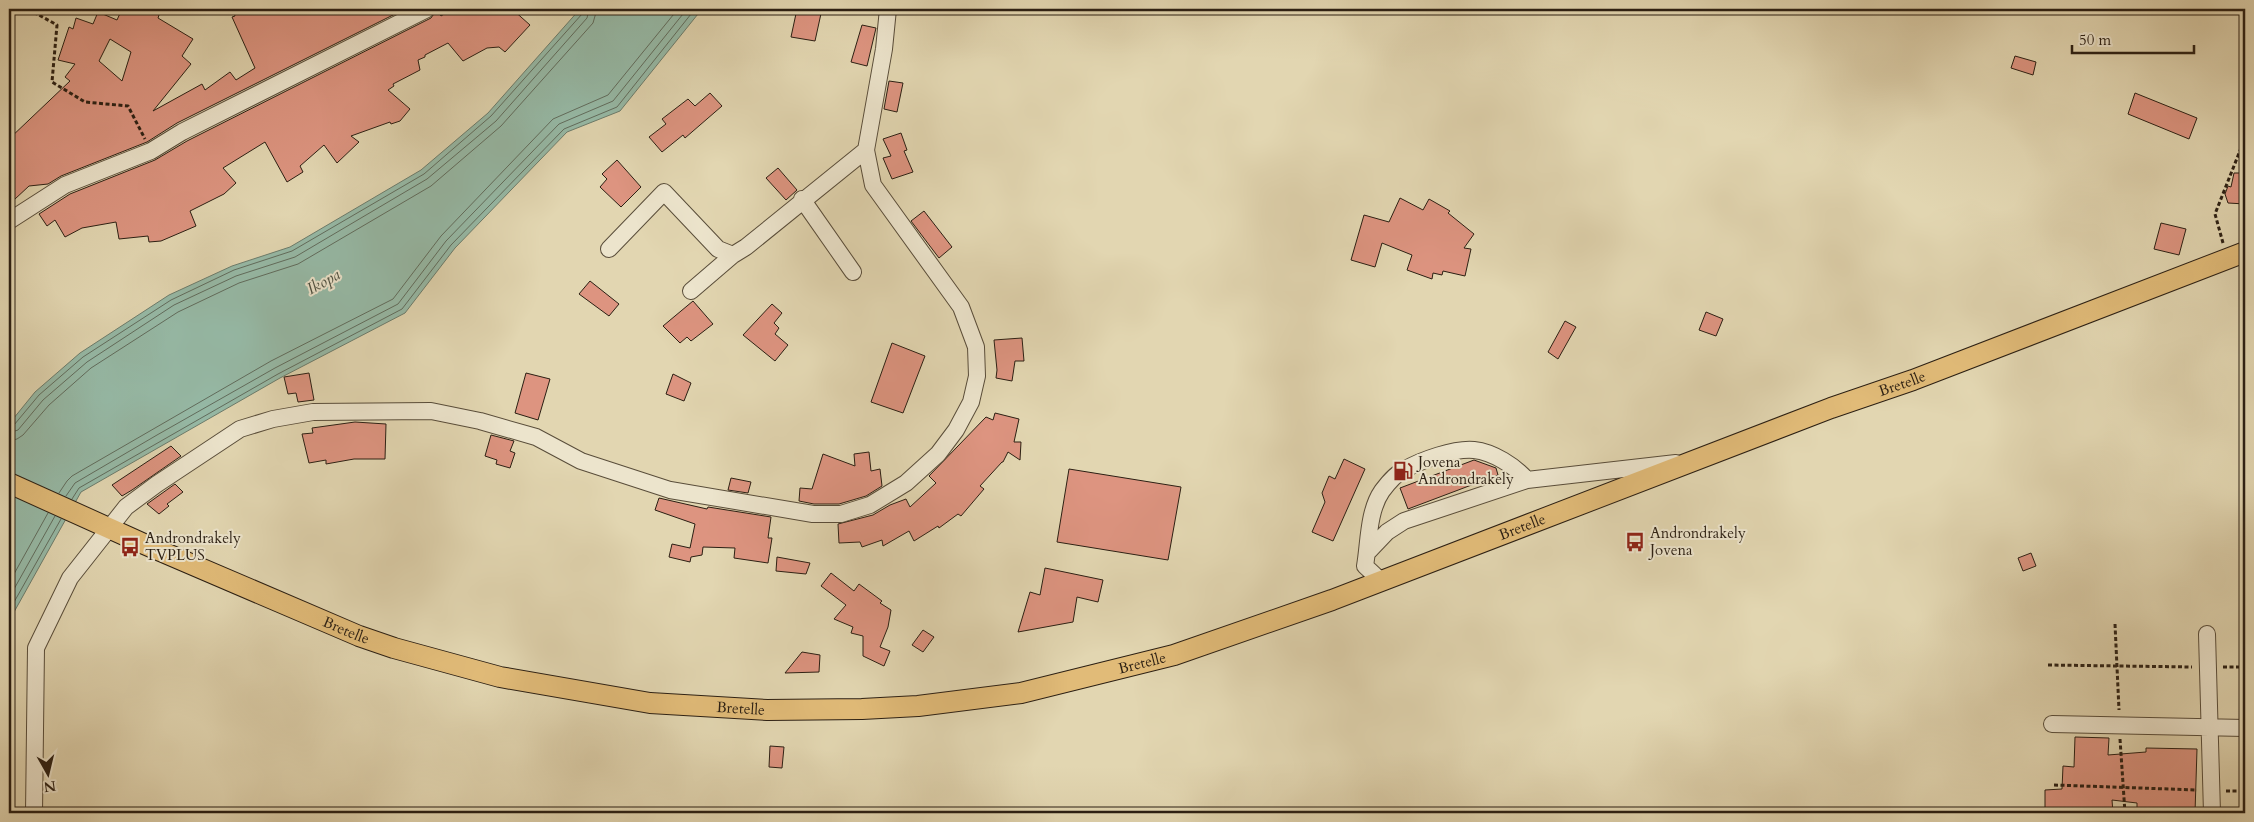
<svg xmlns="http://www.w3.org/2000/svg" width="2254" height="822" viewBox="0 0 2254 822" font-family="Cardo,serif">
	<rect width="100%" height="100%" fill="#e2d6b1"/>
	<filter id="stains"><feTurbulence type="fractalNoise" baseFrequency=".004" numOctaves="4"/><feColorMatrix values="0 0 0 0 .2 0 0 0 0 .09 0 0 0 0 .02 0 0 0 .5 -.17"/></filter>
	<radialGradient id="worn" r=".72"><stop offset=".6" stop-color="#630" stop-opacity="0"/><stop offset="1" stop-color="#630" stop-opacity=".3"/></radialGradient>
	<path fill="#96baa7" stroke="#6b7c6c" d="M580,9H702L620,111L567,132L455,248L405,313L280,378L81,492L9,621V424L35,392L80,353L169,295L232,266L290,247L421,170L488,113Z"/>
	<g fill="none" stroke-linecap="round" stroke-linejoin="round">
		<path stroke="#606c5d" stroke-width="1" d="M9,427L14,425L39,395L83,357L171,300L234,270L292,251L424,174L491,116L582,14L583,9
			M9,433L18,430L43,400L87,362L174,305L236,276L295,257L427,179L496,121L587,18L589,9
			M9,441L17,439L23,435L49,405L91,368L178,312L239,283L298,264L431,186L501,126L593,23L597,9
			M59,493L67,481L72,476L271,361L393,299L441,236L553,119L608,95L678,9
			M66,496L75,483L157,435L275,368L398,304L446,241L559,124L613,101L687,9
			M72,499L79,488L278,374L402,309L451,245L564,129L617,107L695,9
			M9,583L48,513
			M9,598L55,516
			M9,611L61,519"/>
	</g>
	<path fill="#dd9480" stroke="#2b1f13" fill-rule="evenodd" d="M122,9H161L158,18L193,39L182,56L191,64L153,111L202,84L205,90L230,72L236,80L255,68L232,17L235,16L233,9H405L177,123L147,142L61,176L48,184L29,186L15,199L9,192V139L70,81L65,77L75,64L58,60L69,27L73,29L76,18L93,24L98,12L117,20ZM110,39L131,52L122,81L99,61Z
		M437,9L441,16L452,9H512L530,25L505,52L499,47L487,48L463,61L448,43L425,55V57L418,60L420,70L393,84L394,86L388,90L410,109L400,121L391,124L390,122L351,136L359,142L337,163L324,145L300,166L303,172L287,182L265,142L223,168L236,183L224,194L190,211L196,226L161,241L149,242L148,236L119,239L116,222L82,228L65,237L55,220L47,226L39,214L70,194L155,160L187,141L431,18Z
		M797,9H822L815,41L791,37Z
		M862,25L876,28L867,66L851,62Z
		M2015,56L2036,62L2033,75L2011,68Z
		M889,81L903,83L897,112L884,109Z
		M710,93L722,106L685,138L683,135L662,152L649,137L666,124L662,119L688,99L695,106Z
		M2135,93L2197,118L2189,139L2128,114Z
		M901,133L907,150L904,151L913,172L892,179L883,158L891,156L883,139Z
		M617,160L641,187L621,207L600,187L607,179L602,174Z
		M778,168L797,190L786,200L766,178Z
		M2234,173H2245V204L2228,203L2225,194L2228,186L2231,187Z
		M1400,198L1423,210L1429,199L1450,211L1448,213L1474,234L1464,248L1471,249L1465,276L1443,271L1442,275L1433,273L1432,279L1407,270L1412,255L1382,243L1375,267L1351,260L1364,215L1389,222Z
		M924,211L952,247L939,258L911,221Z
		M2161,223L2186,229L2179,255L2154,249Z
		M590,281L619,304L609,316L579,294Z
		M693,301L713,324L691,341L687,337L680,343L663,326Z
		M772,304L782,313L774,323L779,328L775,334L788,345L775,361L743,335Z
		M1706,312L1723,319L1716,336L1699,330Z
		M1565,321L1576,327L1558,359L1548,352Z
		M1022,338L1024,361H1015L1012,381L996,378L997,370L994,340Z
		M892,343L925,356L903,413L871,402Z
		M309,373L314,400L298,402L296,393L288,394L284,377Z
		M526,373L550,379L538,420L515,413Z
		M673,374L691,383L684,401L666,394Z
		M995,413L1019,419L1014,442H1021L1020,460L1008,452L1003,462H1002L980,486L984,489L961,516L958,514L939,528L938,526L914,541L909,531L883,546L882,540L862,547L860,542L839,543L838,524L873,515L890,505L906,499L910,507L936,483L929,476L986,417L993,420Z
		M355,422L386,424L385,459H354L326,464V460L309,463L302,434L313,433L312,428Z
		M491,435L514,441L510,451L515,453L510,468L496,464L497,460L485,456Z
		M171,446L181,456L132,490L122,496L112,485Z
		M869,452L871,471L880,469L882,486L866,496L839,504H814L799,501L800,488L812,489L823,454L855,466L854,454Z
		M1344,459L1365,469L1333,541L1312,532L1325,502L1322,493L1329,476L1335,479Z
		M1474,460L1496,468L1498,475L1408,509L1400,488Z
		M1069,469L1181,487L1168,560L1057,542Z
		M731,478L751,482L748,493L728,490Z
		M175,484L183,492L167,504L169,506L159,514L147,504Z
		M659,498L707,509L708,507L771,517L768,538H772L768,563L734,558L735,548L703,547L702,555L691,557L690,562L669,557L672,544L690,548L695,524L655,510Z
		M2031,553L2036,566L2023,571L2018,558Z
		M777,557L810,563L806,574L776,571Z
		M1045,568L1103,580L1098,602L1077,597L1073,622L1018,632L1030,592L1040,595Z
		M831,573L854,591L859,584L882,601L880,603L891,610L888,627L880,647L890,651L884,666L863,656V636L851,633L853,627L834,619L846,605L821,586Z
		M923,630L934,637L923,652L912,645Z
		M802,652L820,655L819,672L785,673Z
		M2075,737L2109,738L2108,755L2146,752V748L2197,749L2195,813L2137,811V803L2112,800L2113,813L2045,812V790L2062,789L2063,766L2074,767Z
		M770,746L784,747L782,768L769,767Z"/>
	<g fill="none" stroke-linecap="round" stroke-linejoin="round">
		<defs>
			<path id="minor" d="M802,199L853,272
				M9,221L65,185L151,151L182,132L427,9
				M609,249L664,192L718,249L733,255L746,247L866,150
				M691,291L733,255
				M1367,553L1387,532L1404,521L1527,480
				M1380,580L1365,566C1369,543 1368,511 1382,491C1388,483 1395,474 1404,470C1421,460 1455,448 1474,450C1493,452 1515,466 1527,480L1676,463
				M2207,634L2212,813
				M2052,724L2245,728
				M34,813L36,648L70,578L126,507L157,484L240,429L273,419L313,412L431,411L480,421L536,437L581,461L670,490L813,514H841L870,505L906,483L938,454L956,430L971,402L977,376L976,347L961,307L873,185L866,150L884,49L888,9"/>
			<g id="major">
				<path id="s1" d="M9,483L144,544L359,636L394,648L500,677L650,703L767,710L862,709L918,706L1021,693L1174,655L1332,600L1831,408L1913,380L2245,252"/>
			</g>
		</defs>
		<use href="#minor" stroke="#594d3a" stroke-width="18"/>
		<use href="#major" stroke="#2b1f13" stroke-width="22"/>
		<path stroke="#2b1f13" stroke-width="3" stroke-dasharray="4 2.5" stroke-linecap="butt" d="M28,9L57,25L52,82L85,102L128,106L145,139
			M2223,243L2215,214L2245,138
			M2115,624L2119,710
			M2048,665L2192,667
			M2223,667H2245
			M2120,739L2125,813
			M2054,785L2197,790
			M2226,791H2245"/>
		<use href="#minor" stroke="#ece4cc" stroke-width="16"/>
		<use href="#major" stroke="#e1bb78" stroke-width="20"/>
	</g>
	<defs>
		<symbol id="fuel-bare" viewBox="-9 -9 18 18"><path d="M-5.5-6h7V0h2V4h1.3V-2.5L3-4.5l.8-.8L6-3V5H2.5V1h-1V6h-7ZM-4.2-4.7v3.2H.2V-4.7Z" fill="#8f2418" stroke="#ece4cc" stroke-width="2.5" paint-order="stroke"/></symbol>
		<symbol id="bus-bare" viewBox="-9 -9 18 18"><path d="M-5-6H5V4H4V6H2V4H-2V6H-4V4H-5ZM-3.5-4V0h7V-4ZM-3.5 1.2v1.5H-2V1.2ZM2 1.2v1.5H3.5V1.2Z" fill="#8f2418" stroke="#ece4cc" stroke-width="2.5" paint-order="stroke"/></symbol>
	</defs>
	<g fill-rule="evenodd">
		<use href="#fuel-bare" x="1389" y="457" width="28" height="28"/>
		<use href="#bus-bare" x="1621" y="528" width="28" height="28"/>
		<use href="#bus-bare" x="116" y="533" width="28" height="28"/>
	</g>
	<g text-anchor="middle" stroke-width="4" stroke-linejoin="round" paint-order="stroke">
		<g font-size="15" fill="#2b1f13" stroke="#ece4cc">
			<text dy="5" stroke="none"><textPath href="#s1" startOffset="1988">Bretelle</textPath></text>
			<text dy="5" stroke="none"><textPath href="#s1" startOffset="1582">Bretelle</textPath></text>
			<text dy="5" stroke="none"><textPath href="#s1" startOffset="368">Bretelle</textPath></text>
			<text dy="5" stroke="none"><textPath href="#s1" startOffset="1178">Bretelle</textPath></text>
			<text dy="5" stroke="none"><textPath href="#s1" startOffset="772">Bretelle</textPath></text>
		</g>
		<g font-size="15" fill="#2b1f13" stroke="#ece4cc" text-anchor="start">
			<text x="1418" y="467">Jovena<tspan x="1418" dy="17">Androndrakely</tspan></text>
			<text x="1650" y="538">Androndrakely<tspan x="1650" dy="17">Jovena</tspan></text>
			<text x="145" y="543">Androndrakely<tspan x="145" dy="17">TVPLUS</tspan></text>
		</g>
		<g font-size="16" font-style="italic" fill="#4b4e3f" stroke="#ece4cc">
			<text transform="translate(323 281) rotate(-29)" y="6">Ikopa</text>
		</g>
	</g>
	<rect width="2254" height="822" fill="none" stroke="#e2d6b1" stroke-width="30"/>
	<rect x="10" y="10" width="2234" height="802" fill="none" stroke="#2b1f13" stroke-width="2.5"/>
	<rect x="15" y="15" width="2224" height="792" fill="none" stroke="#2b1f13"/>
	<g transform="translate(48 774) rotate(172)" stroke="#ece4cc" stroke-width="4" paint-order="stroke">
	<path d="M0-4L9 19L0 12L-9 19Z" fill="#2b1f13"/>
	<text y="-8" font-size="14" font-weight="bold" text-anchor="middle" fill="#2b1f13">N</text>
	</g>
	<path d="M2072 45v8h122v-8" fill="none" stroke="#2b1f13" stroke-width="2.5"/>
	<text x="2079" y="45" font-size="15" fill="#2b1f13" stroke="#ece4cc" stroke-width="4" paint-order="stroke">50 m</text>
	<rect width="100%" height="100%" filter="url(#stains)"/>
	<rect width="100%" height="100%" fill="url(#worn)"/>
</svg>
